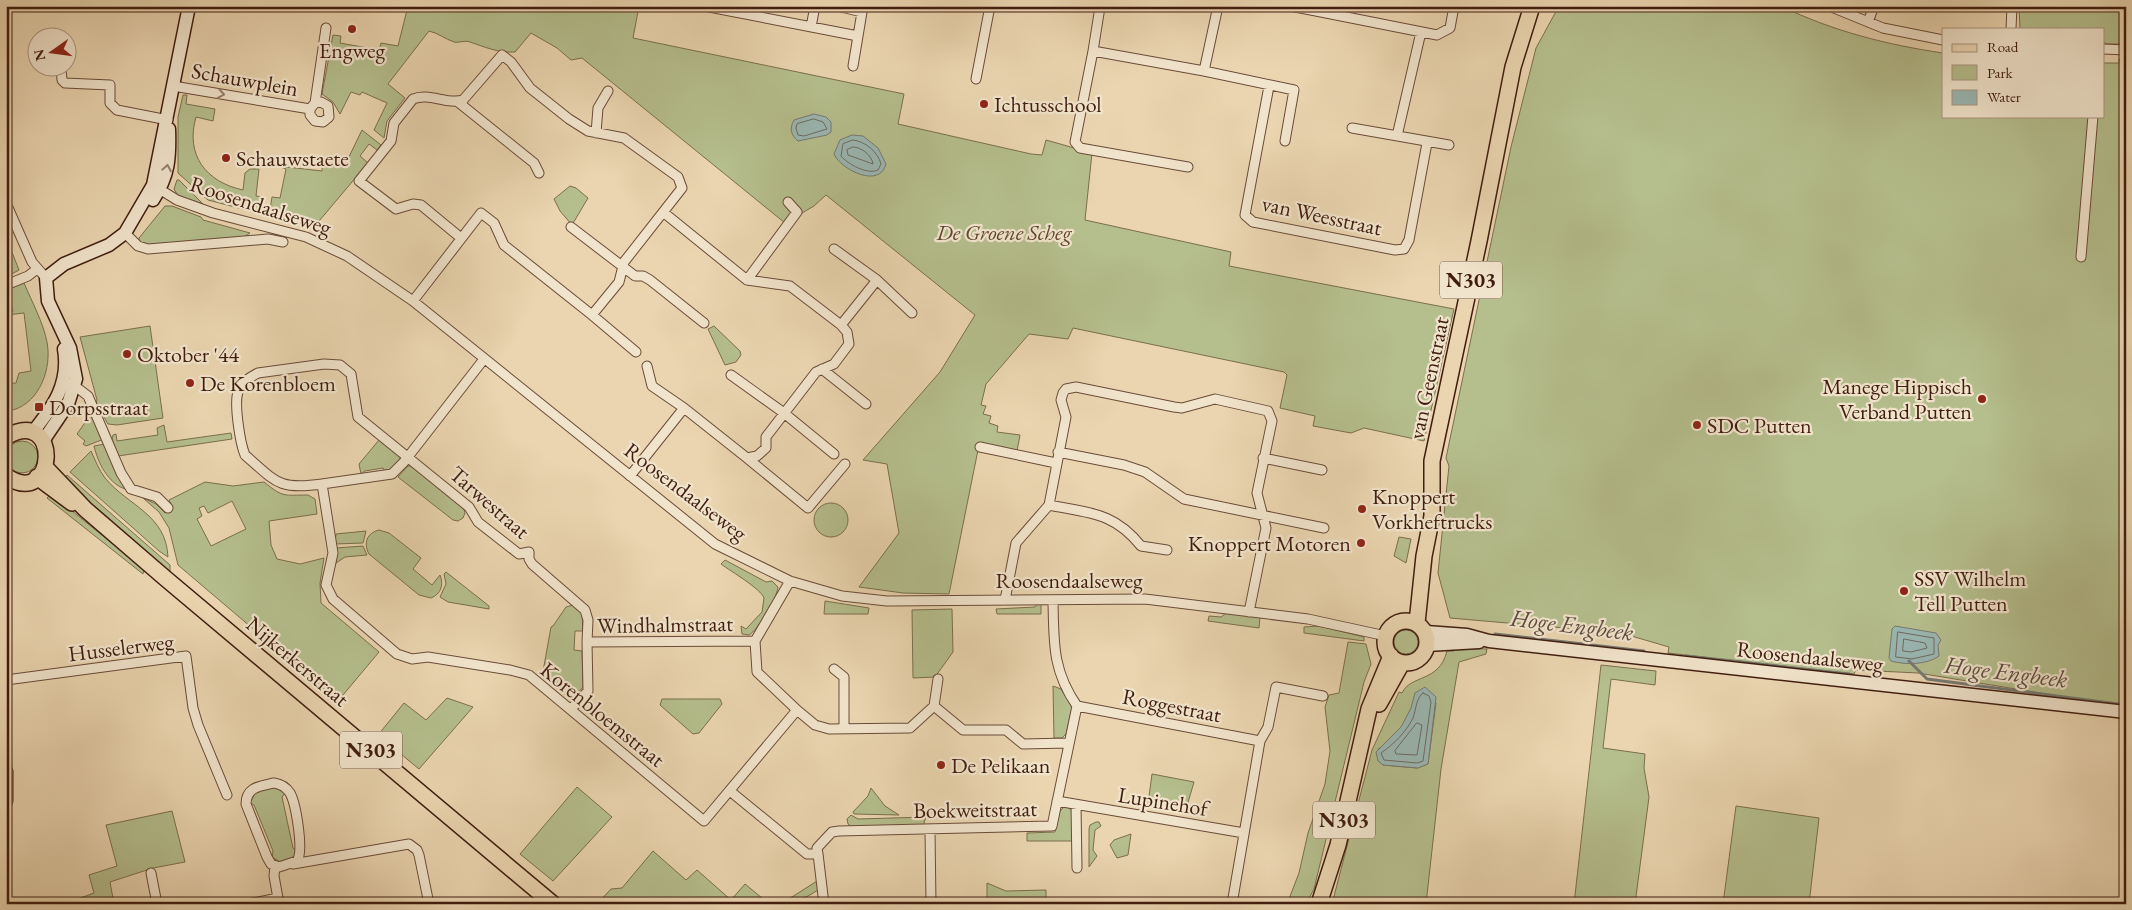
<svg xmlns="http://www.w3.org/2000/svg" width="2132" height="910" viewBox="0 0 2132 910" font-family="'EB Garamond',serif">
	<rect width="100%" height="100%" fill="#ead5b0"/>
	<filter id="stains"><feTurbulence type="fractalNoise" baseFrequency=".004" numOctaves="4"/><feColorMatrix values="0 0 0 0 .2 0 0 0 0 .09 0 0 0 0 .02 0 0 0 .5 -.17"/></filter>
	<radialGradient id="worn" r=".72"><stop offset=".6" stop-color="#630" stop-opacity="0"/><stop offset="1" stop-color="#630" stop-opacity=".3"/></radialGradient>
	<path fill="#b5be8d" stroke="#7b6e4e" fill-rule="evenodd" d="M408,6H639L633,38L904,94L898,124L1031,154L1042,155L1046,140L1092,153L1085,220L1231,252L1229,266L1454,309L1424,441L1364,428L1351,433L1313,426L1315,416L1280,408L1287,375L1284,372L1073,328L1068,339L1029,334L986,384L981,405L986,406L983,414L991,416L989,423L998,426L997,432L1020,435L1017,451L979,445L949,594L903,593L859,587L899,533L887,464L863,460L940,372L975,315L826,195L814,206L785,223L582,58L571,60L557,48L531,33L515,52C498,53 485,47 470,42C465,40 459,43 454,42C445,39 438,33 429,31L388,84L405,98L387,121L384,138L374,130L387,103L362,92L360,95L351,92L340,114L333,102L322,94L333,35L341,36L340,43L379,50L381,43L398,46Z
		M1559,6H1781C1832,31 1888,45 1943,53V116H2103V63H2126V707L1918,673L1856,670L1854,674L1668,653L1669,647L1621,633L1450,618L1438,573L1449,466L1446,458L1511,147L1536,48Z
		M2019,6H2126V44H2106L2103,41V29H2020Z
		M183,95H187L186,104L215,109L213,121L196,117C185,155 206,182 243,190L245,173L250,169H259L256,196L262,197L258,213L208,200L178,173V117Z
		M362,130L381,145L377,150L369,144L360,156L368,163L314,227L269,216L272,197L280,198L286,169L278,166L322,171L323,160L345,165Z
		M177,180H179L203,204L178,196L174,189Z
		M570,186L576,188L588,198L572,225L560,211L554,199Z
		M165,206H172L201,217L203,220L250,233L241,239L145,246L139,241V238Z
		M6,237L19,270L6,277Z
		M24,283C32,302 43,322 47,342C52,368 40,402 13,410L6,406V384L16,383L19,373L31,371L24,313L7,315L13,311L7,290Z
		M150,326L163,418L117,425L108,424L96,403L97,400L80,337Z
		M714,326L740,351L741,355L736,362L725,365L708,329Z
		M93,416L104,439L86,446L83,444L85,441L77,434L89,417Z
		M164,425L167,442L231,433L232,439L118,456L112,439L113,435L116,434L117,441L158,435L157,428Z
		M379,440L400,457V460L389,471L385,472L383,468L365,471L361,474L359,464Z
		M6 457a16 16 0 1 1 32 0a16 16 0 1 1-32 0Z
		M105,444L123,485L125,489C108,483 98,463 94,446Z
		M91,451C95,460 99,470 105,478C128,506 166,514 168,557L159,551L70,472Z
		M408,466H411L463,507L465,513L463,518L458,521L453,520L398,477Z
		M67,475L170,565V574L63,480Z
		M205,482L233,486L264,482C284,498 283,495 308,495L315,499L317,514L269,521L271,545L277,559L300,564L324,558L320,583L321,603L379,652L338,701L178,565L169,528L159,512L143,498L156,504L165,513L173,508L169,500ZM232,501L246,529L211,546L197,519L202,516L199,508L204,506L208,513Z
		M51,494L144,569L143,574L47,498Z
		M814 520a17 17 0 1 1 34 0a17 17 0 1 1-34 0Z
		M379,530L389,533L421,558L413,569L432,585L440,575C444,585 441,594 431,598L419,595L369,554C363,543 367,533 379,530Z
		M366,531L363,543L335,544L336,534Z
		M1399,537L1411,539L1406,563L1394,556Z
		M363,546L367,555L345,557L336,563V548Z
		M725,560L766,582L772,581L778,587C777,598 758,630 749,635L742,634L741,626L746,629L762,612L764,598C761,589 732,572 721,564Z
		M446,572L489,606V609L448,602L440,597L446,584L444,574Z
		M825,601L869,608L868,614H824Z
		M1037,604H1041V614H997L996,609L1035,607Z
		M573,605L582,613L583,631H575L574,650L582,651L583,687L575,696L570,698L542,677L551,627L553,626L566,607Z
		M952,609L953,652L935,677L913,678L912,610Z
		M1226,613L1260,617L1259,628L1208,621L1209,616L1221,617Z
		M1319,626L1364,637V641L1304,633V627Z
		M1394 642a12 12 0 1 1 24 0a12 12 0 1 1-24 0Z
		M1348,642L1366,644L1371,664L1364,682L1314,889L1306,904H1287L1299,873L1308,833L1325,784L1330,751L1325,707L1329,695L1339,693Z
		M1455,648L1487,649L1486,654L1459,662L1441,769L1426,904H1332L1372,750L1399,692L1402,693C1411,674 1439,683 1447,651H1454ZM1413,703H1436L1428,764L1417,768L1383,765L1378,749C1395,740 1408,721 1413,703Z
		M1601,665L1656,671L1655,685L1611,679L1603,748L1645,754L1644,768L1649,797L1635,904H1574Z
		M1053,686L1061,689L1072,707L1066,734L1062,738H1054Z
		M447,698L473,707L419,769L378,735L404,703L426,720Z
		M662,699H720L722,704L699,733L693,734L660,705Z
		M1152,774L1194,782L1187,806H1184L1182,811L1148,804Z
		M276,787L285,793L282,797L293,848L297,851L293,858L282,863L272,857L273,851L254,805L250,803L256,791Z
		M577,787L612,817L553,881L520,854Z
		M871,788L885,806L899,815L854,814L853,812L868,796Z
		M1065,806L1069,808L1072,811V841H1027V833L1055,832L1060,811Z
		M1736,806L1819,818L1809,904H1723Z
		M172,811L185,862L153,868L110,882L114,904H64L94,893L89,875L117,866L106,825Z
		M851,815L858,819L926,817L923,826L852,827L848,824L847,819Z
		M1096,822H1099L1101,826L1095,830L1093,850L1097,856L1089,867V829L1090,825Z
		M1131,834L1128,855L1117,858L1110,845L1114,840Z
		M653,851L686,880L697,870L731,900L745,884L768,903L597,904L611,889L622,888Z
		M817,881L818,890C807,897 795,904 781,904Z
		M987,883L1006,891L1046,890V904H987Z"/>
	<path fill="#9ab7b3" stroke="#767972" d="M814,114L826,117L831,122V132L827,135L798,141C791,135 789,129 794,120Z
		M852,135L863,136L878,148L886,164C880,189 841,170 834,154L840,140Z
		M1895,626L1936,633L1941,640L1938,645L1939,656C1927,665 1905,665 1891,661L1889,658L1892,629Z
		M1425,687L1436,697L1428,764L1418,768L1383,765L1378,761L1376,752L1401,727L1411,708L1415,693Z"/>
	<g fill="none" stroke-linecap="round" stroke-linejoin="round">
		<path stroke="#6e6a62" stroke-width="1" d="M814,119L823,122L827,129L804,136L798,135L796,128L797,124Z
			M853,140C865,141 878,152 881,164L878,170C867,175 848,164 841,156L843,144Z
			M853,147C862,147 872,156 873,164L848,155L847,150Z
			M1898,632L1934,638V654L1912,659L1896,657Z
			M1904,639L1925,643L1927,648L1911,652L1903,651Z
			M1423,693L1429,696L1431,702L1423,761L1417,763L1384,760L1381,753C1394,744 1406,732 1413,718C1416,710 1416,698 1423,693Z
			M1417,723L1422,725L1417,755L1396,754L1395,751Z"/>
		<path stroke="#767972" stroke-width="3" d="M2120,60L2126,61
			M1495,634L1644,651
			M1686,656L1849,674
			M1909,661L1927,679L2126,705"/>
		<defs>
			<path id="street" d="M704,6L858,36
				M837,6L862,12L853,66
				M1098,6L1100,7L1093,51L1204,71L1218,6
				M1290,6L1316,11V6
				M1829,6L1883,28L1943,40
				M1316,11L1437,35L1450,28L1454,6
				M1868,22L1874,6
				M811,27L815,6
				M2011,29L2012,6
				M2103,49L2126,50
				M1093,51L1075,142L1080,148L1188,167
				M61,68L62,80L65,83L110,85V103L117,110L168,120
				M1204,71L1294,90L1285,141
				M976,79L990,6
				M173,86L310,109L315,103L326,28
				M1269,86L1245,215L1253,222L1395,250L1404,249L1409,240L1427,143
				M458,102L534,163L539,173
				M310,109V115L315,121L323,122L329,117L328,106L321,102L315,103
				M1352,128L1449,145
				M596,133L598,108L608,91
				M1397,136L1421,32
				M156,187L177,200L213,213L306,237L347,256L413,301L715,544L790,581L842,596L887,601L1145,599L1308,619L1386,636
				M6,203L32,262L46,278
				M571,227L635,276H643L650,280L704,323
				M125,233L138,246L148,249L268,239L283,242
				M834,249L877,280L912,313
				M2081,257L2093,116
				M747,280L797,212L788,202
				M6,285L28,276L37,269
				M413,301L481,213L494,223L504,245L592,315L619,282L624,262L682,188L678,177L624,138L588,131L569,119L530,88L511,62L502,55L463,100C447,105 429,92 413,99L394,123L391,141L359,181L396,209L413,204L421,205L461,238
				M592,315L636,352
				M841,325L877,280
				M484,359L404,462L392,474L322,484L333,553L326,585L333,599L397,654L412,659L428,657L510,670L529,675L704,821L797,710L757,672L755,641L790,581
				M647,366L652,386L684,408
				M822,369L866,404
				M731,375L784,413L834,454
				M71,383L88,396L121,473L131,489L157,497L168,508
				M980,447L1056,463
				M1058,452L1124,465L1145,472L1184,499L1324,528
				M747,458L808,508L845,464
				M1263,458L1322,470
				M630,476L684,408L747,458L757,456L766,448V437L816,372L834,364L849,344L847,332L841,325L790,286L747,280L663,212
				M322,484C279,490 277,483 245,455C240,443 234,404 238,392C241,383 250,377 258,373L324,364L340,365L351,374L358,417L469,507L478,522L519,554L529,552V559L532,564L585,610L588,620L587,642
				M1049,505C1089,513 1114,512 1141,546L1167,550
				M1005,600L1016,543L1049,505L1066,417L1061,400L1063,393L1066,389L1076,387L1174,407L1182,408L1215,399L1268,411L1272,421L1257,493L1266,528L1249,612
				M834,669L844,677V728
				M6,680L186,656L193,708L198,725L227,795
				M934,706L963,730H1006L1023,744L1068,743
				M1077,706L1260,741L1232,904
				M571,709L588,691L587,642L755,641
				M797,710L815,725L829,729L910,728L934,706L938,679
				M1260,741L1268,727L1276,687L1323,696
				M274,783C281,784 286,787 290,793C296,804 304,851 297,861L279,867L271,864L267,857L246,804C246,787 260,786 274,783Z
				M730,791L807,854H818L817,848L832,832L839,831L1052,826L1077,706C1052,670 1054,642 1053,601
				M1057,801L1244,833
				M1076,805L1077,868
				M930,830L931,904
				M818,854L824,904
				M293,864L409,844L417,850L419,855L429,904
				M275,866L274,876L279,904
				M151,873L157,904
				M248,904L278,898"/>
			<path id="secondary" d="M153,200C169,175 170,158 169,129
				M32,433C53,407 70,384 64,349
				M43,441L68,404L76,379L70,348L48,301L46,278L64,264L109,245L125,233L153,185L189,6
				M1426,632L1467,635L1489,641L2126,712
				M1427,645L1479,642
				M6,771V801"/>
			<path id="primary" d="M6,437C62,404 57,511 6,476
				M45,467L85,509L165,578L553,904
				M37,477L72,503
				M1385 642a21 21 0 1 1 42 0a21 21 0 1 1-42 0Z
				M1417,623L1424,556L1432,516V461L1479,241L1513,67L1532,6
				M1379,704L1402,663
				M1319,904L1338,845L1369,709L1391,656"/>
		</defs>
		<use href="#street" stroke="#6b4b38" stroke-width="11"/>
		<use href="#secondary" stroke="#411d10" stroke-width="15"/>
		<use href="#primary" stroke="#411d10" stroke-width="18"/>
		<use href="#street" stroke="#f1e4cc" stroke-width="9"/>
		<use href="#secondary" stroke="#f1e4cc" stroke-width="12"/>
		<use href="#primary" stroke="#ead5b0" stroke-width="15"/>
	</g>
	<defs><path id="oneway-chevron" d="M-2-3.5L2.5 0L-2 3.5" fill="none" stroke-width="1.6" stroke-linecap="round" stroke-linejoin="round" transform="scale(1.25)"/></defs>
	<g stroke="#99806e">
		<use href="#oneway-chevron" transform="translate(221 94) rotate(10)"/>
		<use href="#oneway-chevron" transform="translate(167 168) rotate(-80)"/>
	</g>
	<g fill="#8f2418" stroke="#f1e4cc" stroke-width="2">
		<circle cx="352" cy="29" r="5"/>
		<circle cx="984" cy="104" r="5"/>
		<circle cx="226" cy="158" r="5"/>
		<circle cx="127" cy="354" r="5"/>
		<circle cx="190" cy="383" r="5"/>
		<circle cx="1982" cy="399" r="5"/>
		<rect x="34" y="402" width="10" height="10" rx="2.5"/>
		<circle cx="1697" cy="425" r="5"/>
		<circle cx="1362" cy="509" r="5"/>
		<circle cx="1361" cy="543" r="5"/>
		<circle cx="1904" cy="591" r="5"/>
		<circle cx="941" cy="765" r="5"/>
	</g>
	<g text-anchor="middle" stroke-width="4.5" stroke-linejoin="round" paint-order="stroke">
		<g fill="#f1e4cc" stroke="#765948" stroke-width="1">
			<rect x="1440" y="261.5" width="62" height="37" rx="4"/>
			<rect x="340" y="731.5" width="62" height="37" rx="4"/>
			<rect x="1313" y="801.5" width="62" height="37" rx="4"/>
		</g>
		<g font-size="21" font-weight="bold" fill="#411d10">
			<text x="1471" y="287">N303</text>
			<text x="371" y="757">N303</text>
			<text x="1344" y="827">N303</text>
		</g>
		<g font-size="22" fill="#411d10" stroke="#f1e4cc" text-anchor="start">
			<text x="352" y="58" text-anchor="middle">Engweg</text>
			<text x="994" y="112">Ichtusschool</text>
			<text x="236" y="166">Schauwstaete</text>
			<text x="137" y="362">Oktober '44</text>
			<text x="200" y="391">De Korenbloem</text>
			<text x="1972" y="394" text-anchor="end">Manege Hippisch<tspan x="1972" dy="25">Verband Putten</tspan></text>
			<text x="49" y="415">Dorpsstraat</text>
			<text x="1707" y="433">SDC Putten</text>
			<text x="1372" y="504">Knoppert<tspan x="1372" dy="25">Vorkheftrucks</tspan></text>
			<text x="1351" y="551" text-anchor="end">Knoppert Motoren</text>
			<text x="1914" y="586">SSV Wilhelm<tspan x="1914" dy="25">Tell Putten</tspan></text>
			<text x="951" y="773">De Pelikaan</text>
		</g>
		<g font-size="22" fill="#411d10" stroke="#f1e4cc">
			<text transform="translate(245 79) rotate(10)" y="8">Schauwplein</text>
			<text transform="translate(261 205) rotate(18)" y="8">Roosendaalseweg</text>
			<text transform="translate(1322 215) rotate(12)" y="8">van Weesstraat</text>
			<text transform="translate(1428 378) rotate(-78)" y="8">van Geenstraat</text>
			<text transform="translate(686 491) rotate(37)" y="8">Roosendaalseweg</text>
			<text transform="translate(490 502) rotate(41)" y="8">Tarwestraat</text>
			<text x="1069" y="588">Roosendaalseweg</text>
			<text transform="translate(665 624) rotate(-1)" y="8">Windhalmstraat</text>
			<text transform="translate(121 647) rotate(-7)" y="8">Husselerweg</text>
			<text transform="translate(1810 656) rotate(6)" y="8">Roosendaalseweg</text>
			<text transform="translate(298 661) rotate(40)" y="8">Nijkerkerstraat</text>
			<text transform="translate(1172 705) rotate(11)" y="8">Roggestraat</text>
			<text transform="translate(603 714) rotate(39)" y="8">Korenbloemstraat</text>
			<text transform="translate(1163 801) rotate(9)" y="8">Lupinehof</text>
			<text transform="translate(975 809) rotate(-1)" y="8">Boekweitstraat</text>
		</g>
		<g font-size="22" font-style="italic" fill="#5e452f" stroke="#f1e4cc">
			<text x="1004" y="240">De Groene Scheg</text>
		</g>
		<g font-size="24" font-style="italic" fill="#5c4b41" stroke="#f1e4cc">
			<text transform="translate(1572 625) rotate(7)" y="8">Hoge Engbeek</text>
			<text transform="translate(2006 672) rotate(7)" y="8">Hoge Engbeek</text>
		</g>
	</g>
	<rect width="2132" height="910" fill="none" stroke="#ead5b0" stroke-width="25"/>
	<rect x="8" y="8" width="2117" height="895" fill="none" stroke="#411d10" stroke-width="2.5"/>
	<rect x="12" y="12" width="2107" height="885" fill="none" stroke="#411d10"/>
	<rect x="1942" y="28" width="162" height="90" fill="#f1e4cc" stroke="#ab9481"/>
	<rect x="1952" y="44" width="25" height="8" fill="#ead5b0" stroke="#ab9481"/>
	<text x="1987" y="52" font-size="15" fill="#411d10">Road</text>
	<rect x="1952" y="65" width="25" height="15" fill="#b5be8d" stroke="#ab9481"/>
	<text x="1987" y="78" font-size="15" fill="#411d10">Park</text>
	<rect x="1952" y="90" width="25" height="15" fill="#9ab7b3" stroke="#ab9481"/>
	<text x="1987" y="102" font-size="15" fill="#411d10">Water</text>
	<g transform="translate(52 52) rotate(256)"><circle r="24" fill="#f1e4cc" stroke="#ab9481"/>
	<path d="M0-4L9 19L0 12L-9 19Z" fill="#8f2418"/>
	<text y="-8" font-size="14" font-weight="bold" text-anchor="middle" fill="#411d10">N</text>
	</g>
	<rect width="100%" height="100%" filter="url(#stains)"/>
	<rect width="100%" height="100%" fill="url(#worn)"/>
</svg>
